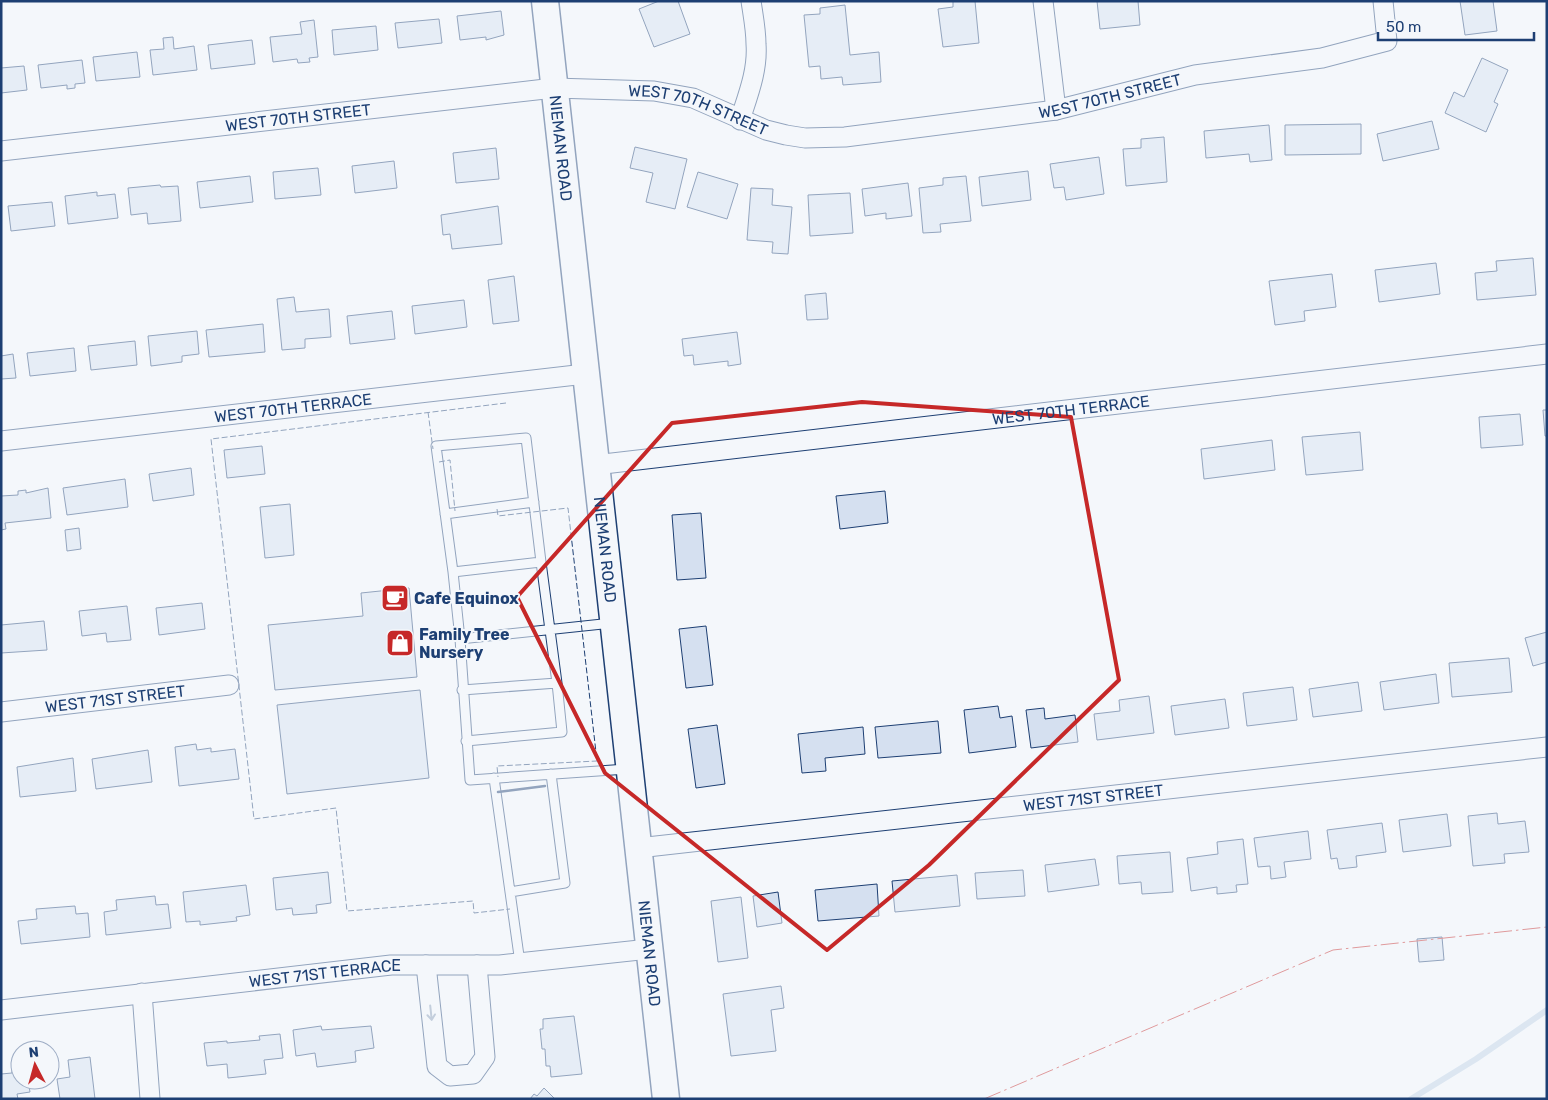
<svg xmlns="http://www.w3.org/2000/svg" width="1548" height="1100" viewBox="0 0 1548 1100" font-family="Rubik,sans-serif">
	<rect width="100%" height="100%" fill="#f4f7fb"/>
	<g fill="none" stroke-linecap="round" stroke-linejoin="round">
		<path stroke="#bed0e5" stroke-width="6" d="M1411,1099L1476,1059L1547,1010"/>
	</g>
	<path fill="#d5e0f0" stroke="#1d3f73" d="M659,1H678L690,34L654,47L639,9Z
		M953,1H975L979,43L943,47L938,9L953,7Z
		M1097,1H1138L1140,25L1100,29Z
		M1460,1H1493L1497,31L1465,35Z
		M845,5L850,55L879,52L881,82L843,85L842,77L821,79L820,66L809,67L804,15L820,14V8Z
		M501,11L504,35L486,40V37L460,40L457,16Z
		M439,19L442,43L398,48L395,23Z
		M314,20L318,57L309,58L310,62L298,63L297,59L273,62L270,37L302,34L300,22Z
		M376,26L378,50L334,55L332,30Z
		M173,37L174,49L194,46L197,70L153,75L150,50L164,49L163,38Z
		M252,40L255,64L211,69L208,45Z
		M137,52L140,77L96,81L93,57Z
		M1482,58L1508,70L1494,102L1498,104L1486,132L1445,113L1454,92L1464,97Z
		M82,60L85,83L75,84V88L67,89V85L41,88L38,65Z
		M24,66L27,90L1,93V68Z
		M1432,121L1439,149L1383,161L1377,134Z
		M1361,124V154L1285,155V125Z
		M1269,125L1272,160L1250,162L1249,154L1206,158L1204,131Z
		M1164,137L1167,182L1126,186L1123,149L1141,148V139Z
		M635,147L687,159L675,209L646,202L653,173L630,168Z
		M496,148L499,179L456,183L453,153Z
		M1099,157L1104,194L1066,200L1064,187L1054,188L1050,164Z
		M394,161L397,188L355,193L352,166Z
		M318,168L321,195L275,199L273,172Z
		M1028,171L1031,200L982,206L979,177Z
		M698,172L738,184L727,219L687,207Z
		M250,176L253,202L200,208L197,182Z
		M966,176L971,221L940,224L941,232L923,233L919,188L943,185V178Z
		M908,183L912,216L886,219V213L865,216L862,189Z
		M160,185L161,187L178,186L181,221L148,224L147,213L131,215L128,188Z
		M751,188L773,189L772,205L792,207L788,254L772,253L773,242L747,240Z
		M97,192V196L115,194L118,218L68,224L65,196Z
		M850,193L853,233L810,236L808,195Z
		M52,202L55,226L11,231L8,206Z
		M498,206L502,244L452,249L450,234L443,235L441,215Z
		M1533,258L1536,295L1477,300L1475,273L1497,271L1496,261Z
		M1436,263L1440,294L1379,302L1375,270Z
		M1332,274L1336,307L1304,311L1305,321L1275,325L1269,281Z
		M514,276L519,321L493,324L488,280Z
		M826,293L828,319L807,320L805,295Z
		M294,297L296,312L329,309L331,337L305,339V348L282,350L277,299Z
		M464,300L467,327L415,334L412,306Z
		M392,311L395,339L350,344L347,316Z
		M263,324L265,352L209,357L206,330Z
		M197,331L199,354L182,356V362L151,366L148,336Z
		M737,332L741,364L728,366V361L694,365L693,355L684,356L682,339Z
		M135,341L137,365L91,370L88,346Z
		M74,348L76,371L30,376L27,353Z
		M13,354L16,378L1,379V356Z
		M1543,410H1547V436H1545Z
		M1520,414L1523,445L1481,448L1479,417Z
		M1360,432L1363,470L1306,475L1302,437Z
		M1272,440L1275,470L1204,479L1201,449Z
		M262,446L265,474L227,478L224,450Z
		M191,468L194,495L153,501L149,474Z
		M125,479L128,507L67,515L63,488Z
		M48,488L51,518L5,523L6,529L1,530V496L18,495V491L26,490V493Z
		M885,491L888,523L840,529L836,496Z
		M290,504L294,555L265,558L260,507Z
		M701,513L706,578L677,580L672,515Z
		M79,528L81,549L67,551L65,530Z
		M409,588L417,677L275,690L268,625L363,616L361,593Z
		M202,603L205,629L159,635L156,608Z
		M127,606L131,640L107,642L106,633L82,636L79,611Z
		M44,621L47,650L1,653V625Z
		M706,626L713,685L686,688L679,629Z
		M1547,632V662L1533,666L1525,638Z
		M1509,658L1512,692L1452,697L1449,663Z
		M1436,674L1439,703L1384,710L1380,682Z
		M1358,682L1362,711L1313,717L1309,689Z
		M1293,687L1297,720L1247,726L1243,693Z
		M420,690L429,778L287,794L277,705Z
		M1149,696L1154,733L1097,740L1094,714L1120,711L1119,700Z
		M1225,699L1229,728L1175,735L1171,706Z
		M998,706L1000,718L1012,716L1016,747L969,753L964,710Z
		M1044,708L1045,719L1075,715L1078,742L1031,748L1026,710Z
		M938,721L941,753L878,758L875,727Z
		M717,725L725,784L696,788L688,729Z
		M863,727L865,754L825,758L826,771L802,773L798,734Z
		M196,744L197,750L211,748V752L235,749L239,779L179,786L175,747Z
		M148,750L152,782L96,789L92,759Z
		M73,758L76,791L20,797L17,767Z
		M1497,813L1498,824L1525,821L1529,852L1504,854L1505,863L1473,866L1468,816Z
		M1447,814L1451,846L1403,852L1399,820Z
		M1382,823L1386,852L1356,856L1357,867L1339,869L1337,858L1331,859L1327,830Z
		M1308,831L1311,859L1284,862L1286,877L1271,879L1270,866L1258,867L1254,838Z
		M1243,839L1248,884L1236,885L1237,892L1217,894V887L1191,891L1187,858L1218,854L1217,842Z
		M1170,852L1173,892L1142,894L1141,882L1119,884L1117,856Z
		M1095,859L1099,885L1048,892L1045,865Z
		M1023,870L1025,896L977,899L975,873Z
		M328,872L331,903L316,905L317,913L293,915L292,908L276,910L273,878Z
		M957,875L960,906L895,912L892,881Z
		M877,884L879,916L818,921L815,890Z
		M246,885L250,915L236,917L237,921L200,925V921L186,922L183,892Z
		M778,892L782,923L757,927L753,896Z
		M155,896L156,905L168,904L171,928L106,935L104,912L117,910L116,900Z
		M741,897L748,958L718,962L711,901Z
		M75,906L76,914L88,913L90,937L21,944L18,921L37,919L36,909Z
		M1442,937L1444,960L1419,962L1417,939Z
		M781,986L784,1008L771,1010L776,1051L731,1056L723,994Z
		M574,1016L582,1074L551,1077L550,1066H546L545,1049H542L540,1029H543V1019Z
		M321,1026L322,1030L371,1026L374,1048L355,1051L356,1062L317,1067L315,1053L296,1056L293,1030Z
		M280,1034L283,1058L264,1060L266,1074L228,1078L227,1064L207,1066L204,1043L227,1041V1043L260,1040L259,1036Z
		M90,1057L95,1099H60L57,1079L70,1077L68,1060Z
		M20,1069V1080H28L30,1092L17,1094L18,1099H1V1074L12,1073V1070Z
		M544,1088L555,1099H530L534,1094L537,1096Z"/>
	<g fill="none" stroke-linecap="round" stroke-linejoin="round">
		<defs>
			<path id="service" d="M445,514L534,502
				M453,572L436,446L526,438L541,562
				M612,623L460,639L470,780L627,769
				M460,639L453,572L541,562L557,683
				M462,690L557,683L562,732L466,741
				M494,778L520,963
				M510,892L565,883L551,774"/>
			<g id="minor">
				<path d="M1043,1L1056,110"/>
				<path d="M740,120C748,95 758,70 756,44C756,30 753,15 751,1"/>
				<path id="s1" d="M1,151L554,88L654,91L693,98L766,130L786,135L805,138L845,137L1056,110L1195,75L1322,58L1387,41L1383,1"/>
				<path id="s2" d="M1,441L585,374"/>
				<path id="s3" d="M595,465L1547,354"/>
				<path id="s4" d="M1,712L229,685"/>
				<path id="s5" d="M638,848L1547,747"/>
				<path d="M426,965L437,1066L450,1076L473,1074L485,1057L477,965"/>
				<path d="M142,993L150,1099"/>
				<path id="s6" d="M1,1010L391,965H500L649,949"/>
			</g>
			<g id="secondary">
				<path id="s7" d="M545,1L666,1099"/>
			</g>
		</defs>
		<use href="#service" stroke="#1d3f73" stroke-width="11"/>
		<use href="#minor" stroke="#1d3f73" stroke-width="21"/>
		<use href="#secondary" stroke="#1d3f73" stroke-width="29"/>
		<use href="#service" stroke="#f4f7fb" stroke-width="9"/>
		<use href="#minor" stroke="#f4f7fb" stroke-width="19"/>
		<use href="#secondary" stroke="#f4f7fb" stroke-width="26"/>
		<path stroke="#1d3f73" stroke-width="1" stroke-dasharray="6 2.5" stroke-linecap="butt" d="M506,403L211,439L254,819L336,808L347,911L473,901L474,913L510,909
			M428,412L433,449
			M439,462L450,460L455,511
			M497,509L498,516L568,508L597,761L497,766L498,777"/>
		<path stroke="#1d3f73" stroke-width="2.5" d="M498,792L545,786"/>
		<path stroke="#c62828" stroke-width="1" stroke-dasharray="18 4 2.5 4" stroke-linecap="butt" d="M984,1099L1333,950L1547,927"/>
	</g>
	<defs><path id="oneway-shaft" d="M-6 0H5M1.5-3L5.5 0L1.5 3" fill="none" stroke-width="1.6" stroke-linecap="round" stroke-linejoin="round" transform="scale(1.25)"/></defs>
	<use stroke="#889bb7" href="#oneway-shaft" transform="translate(431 1013) rotate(84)"/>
	<path d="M0 0H1548V1100H0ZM862,402L1071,417L1119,680L929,865L827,950L605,773L517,597L672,423Z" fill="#f4f7fb" fill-opacity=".55" fill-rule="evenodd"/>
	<path fill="none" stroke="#c62828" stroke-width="4" stroke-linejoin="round" d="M862,402L1071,417L1119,680L929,865L827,950L605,773L517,597L672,423Z"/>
	<defs>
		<symbol id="cafe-square" viewBox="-11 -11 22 22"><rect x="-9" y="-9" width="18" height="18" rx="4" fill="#c62828" stroke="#f4f7fb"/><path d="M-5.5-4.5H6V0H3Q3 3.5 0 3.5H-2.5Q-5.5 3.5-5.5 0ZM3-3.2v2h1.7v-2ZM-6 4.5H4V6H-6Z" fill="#fff"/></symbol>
		<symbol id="shop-square" viewBox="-11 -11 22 22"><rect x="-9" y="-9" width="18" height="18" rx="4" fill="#c62828" stroke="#f4f7fb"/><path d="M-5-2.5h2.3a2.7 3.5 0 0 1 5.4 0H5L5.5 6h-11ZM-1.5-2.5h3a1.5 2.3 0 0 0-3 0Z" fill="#fff"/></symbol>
	</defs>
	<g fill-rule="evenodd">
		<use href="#cafe-square" x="379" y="582" width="32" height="32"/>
		<use href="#shop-square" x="384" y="627" width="32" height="32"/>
	</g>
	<g text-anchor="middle" stroke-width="4" stroke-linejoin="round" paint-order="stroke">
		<g font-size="16" fill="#1d3f73" stroke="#f4f7fb">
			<text dy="6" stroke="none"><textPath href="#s1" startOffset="1124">WEST 70TH STREET</textPath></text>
			<text dy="6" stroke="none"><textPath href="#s1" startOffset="704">WEST 70TH STREET</textPath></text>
			<text dy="6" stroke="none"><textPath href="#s1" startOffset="299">WEST 70TH STREET</textPath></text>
			<text dy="6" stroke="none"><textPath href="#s7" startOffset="148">NIEMAN ROAD</textPath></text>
			<text dy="6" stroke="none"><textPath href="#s2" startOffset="294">WEST 70TH TERRACE</textPath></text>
			<text dy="6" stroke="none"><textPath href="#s3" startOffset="479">WEST 70TH TERRACE</textPath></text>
			<text dy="6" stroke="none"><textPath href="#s7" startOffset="552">NIEMAN ROAD</textPath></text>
			<text dy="6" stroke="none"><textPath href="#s4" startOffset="115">WEST 71ST STREET</textPath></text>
			<text dy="6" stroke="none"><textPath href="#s5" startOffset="458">WEST 71ST STREET</textPath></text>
			<text dy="6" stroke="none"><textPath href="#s7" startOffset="958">NIEMAN ROAD</textPath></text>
			<text dy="6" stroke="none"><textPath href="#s6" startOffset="326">WEST 71ST TERRACE</textPath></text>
		</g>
		<g font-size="16" font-weight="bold" fill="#1d3f73" stroke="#f4f7fb" text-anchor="start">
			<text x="414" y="604">Cafe Equinox</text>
			<text x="419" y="640">Family Tree<tspan x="419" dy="18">Nursery</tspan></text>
		</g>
	</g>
	<rect width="1548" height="1100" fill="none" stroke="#1d3f73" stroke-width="5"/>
	<g transform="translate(35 1065) rotate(354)"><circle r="24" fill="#f4f7fb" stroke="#9eadc5"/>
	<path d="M0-4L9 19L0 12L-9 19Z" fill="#c62828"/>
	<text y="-8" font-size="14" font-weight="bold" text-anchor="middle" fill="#1d3f73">N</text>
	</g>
	<path d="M1378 32v8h156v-8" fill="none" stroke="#1d3f73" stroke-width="2.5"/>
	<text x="1386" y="32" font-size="15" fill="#1d3f73" stroke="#f4f7fb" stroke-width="4" paint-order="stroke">50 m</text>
</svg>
